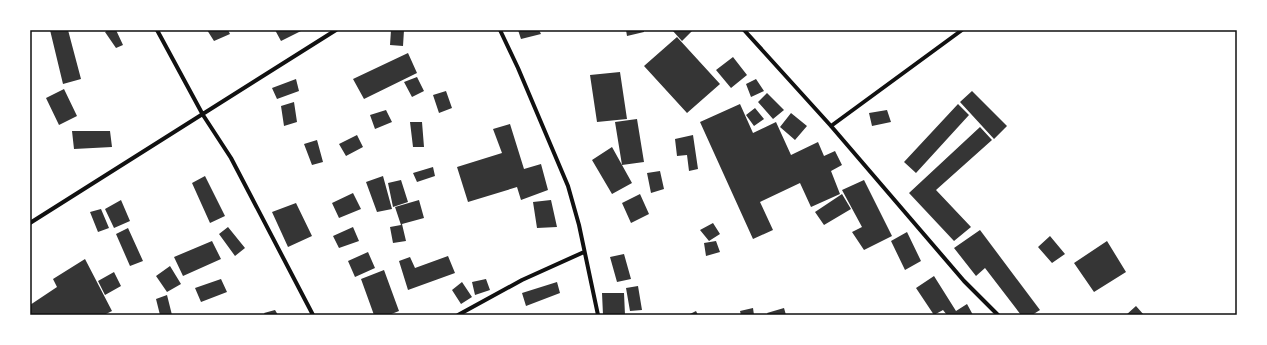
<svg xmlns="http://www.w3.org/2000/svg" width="1267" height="345" viewBox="0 0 1267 345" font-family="'PT Sans',sans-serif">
	<rect width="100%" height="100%" fill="#fff"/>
	<path fill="#353535" d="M50,30H68L81,79L63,84Z
		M108,30H116L123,45L116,48L105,32Z
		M207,30H228L230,34L214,41Z
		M275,30H303L281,41Z
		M391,30H404L403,46L390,45Z
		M518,30H539L541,34L521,39Z
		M626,30H644V32L627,36Z
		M672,30H693L682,41Z
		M677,37L720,84L687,113L644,66Z
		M408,53L417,73L364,99L353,79Z
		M733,57L747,75L731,88L716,70Z
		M620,72L627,119L597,122L590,75Z
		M417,77L424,91L412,97L404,82Z
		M296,79L299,91L277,99L272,88Z
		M756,79L764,91L751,97L746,84Z
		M64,89L77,116L59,125L46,98Z
		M446,91L452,108L439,113L433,95Z
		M972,91L1007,126L994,139L960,102Z
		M767,93L784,110L773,119L758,102Z
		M294,102L297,122L284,126L281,106Z
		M740,104L753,133L776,122L791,155L818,142L824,156L835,151L842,165L831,171L840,194L811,207L800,183L760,202L773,230L753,239L700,122Z
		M958,104L969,115L916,173L904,162Z
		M755,108L764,119L754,126L746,115Z
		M386,110L392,122L375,129L370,115Z
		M887,110L891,122L872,126L869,113Z
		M791,113L807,126L795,140L780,127Z
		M637,119L644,162L622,165L632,183L612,194L592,160L612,147L622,165L615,122Z
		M410,122H422L424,147H413Z
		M510,124L524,169L541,164L548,190L521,200L517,187L468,202L457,167L502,153L493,129Z
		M980,127L992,140L936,190L971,227L954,241L909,193Z
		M72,131H110L112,147L74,149Z
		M357,135L363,147L346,156L339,144Z
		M693,135L698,169L689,171L687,155L677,156L675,139Z
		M317,140L323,162L312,165L304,144Z
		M433,167L435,176L417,182L413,173Z
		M660,171L664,189L651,193L647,173Z
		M205,176L225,216L210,223L192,183Z
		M383,176L392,209L377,212L366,182Z
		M401,180L408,202L393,207L388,183Z
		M864,180L892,236L864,250L852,232L862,227L842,190Z
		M353,193L361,209L339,218L332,203Z
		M640,194L649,214L631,223L622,203Z
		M842,194L851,209L824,225L815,212Z
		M121,200L130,221L114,228L105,209Z
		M419,200L424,218L402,224L406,241L393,243L390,227L401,225L395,207Z
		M551,200L557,227L537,228L533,202Z
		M296,203L312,236L288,247L272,212Z
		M101,209L109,228L98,232L90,212Z
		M713,223L720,234L709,241L700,230Z
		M228,227L245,248L235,256L219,234Z
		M353,227L359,241L339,248L333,236Z
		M128,228L143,261L130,266L116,234Z
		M980,230L1040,310L1032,315H1021L985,268L976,276L954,248Z
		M907,232L921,261L905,270L891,241Z
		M1050,236L1065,254L1052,263L1038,247Z
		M212,241L221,259L183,276L174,257Z
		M716,241L720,252L706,256L704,243Z
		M1107,241L1126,272L1094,292L1074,263Z
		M368,252L375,268L355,277L348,261Z
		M624,254L631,279L617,282L610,257Z
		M448,256L455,273L408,290L399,261L410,257L415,268Z
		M85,259L112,311L104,315H30V305L57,287L53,279Z
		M170,266L181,284L167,292L156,276Z
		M384,270L399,311L389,315H374L361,279Z
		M114,272L121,286L105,295L98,281Z
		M934,276L956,311L967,304L973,315H947L943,310L934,315L916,288Z
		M221,279L227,292L201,302L195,288Z
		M486,279L490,290L475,295L472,282Z
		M462,282L472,297L461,304L452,290Z
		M557,282L560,293L526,306L522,293Z
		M638,286L642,310L630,311L626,288Z
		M602,293H624L625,315H603Z
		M167,295L172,315H160L156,299Z
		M1136,306L1144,315H1126Z
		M753,308L754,315H741L740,311Z
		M784,308L786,315H768L767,313Z
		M275,310L278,315H265L264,313Z
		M696,311L698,315H688Z"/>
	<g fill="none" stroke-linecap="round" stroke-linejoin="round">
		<path stroke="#111" stroke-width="4" d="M157,30L203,115L231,158L313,315
			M500,30L518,68L568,186L579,225L598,315
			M744,30L831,126L964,281L998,315
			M831,126L962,30
			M30,223L336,30
			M458,315L522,280L584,252"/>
	</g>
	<rect width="1267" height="345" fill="none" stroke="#ffffff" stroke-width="62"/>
	<rect x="31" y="31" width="1205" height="283" fill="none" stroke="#111" stroke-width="1.5"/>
</svg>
